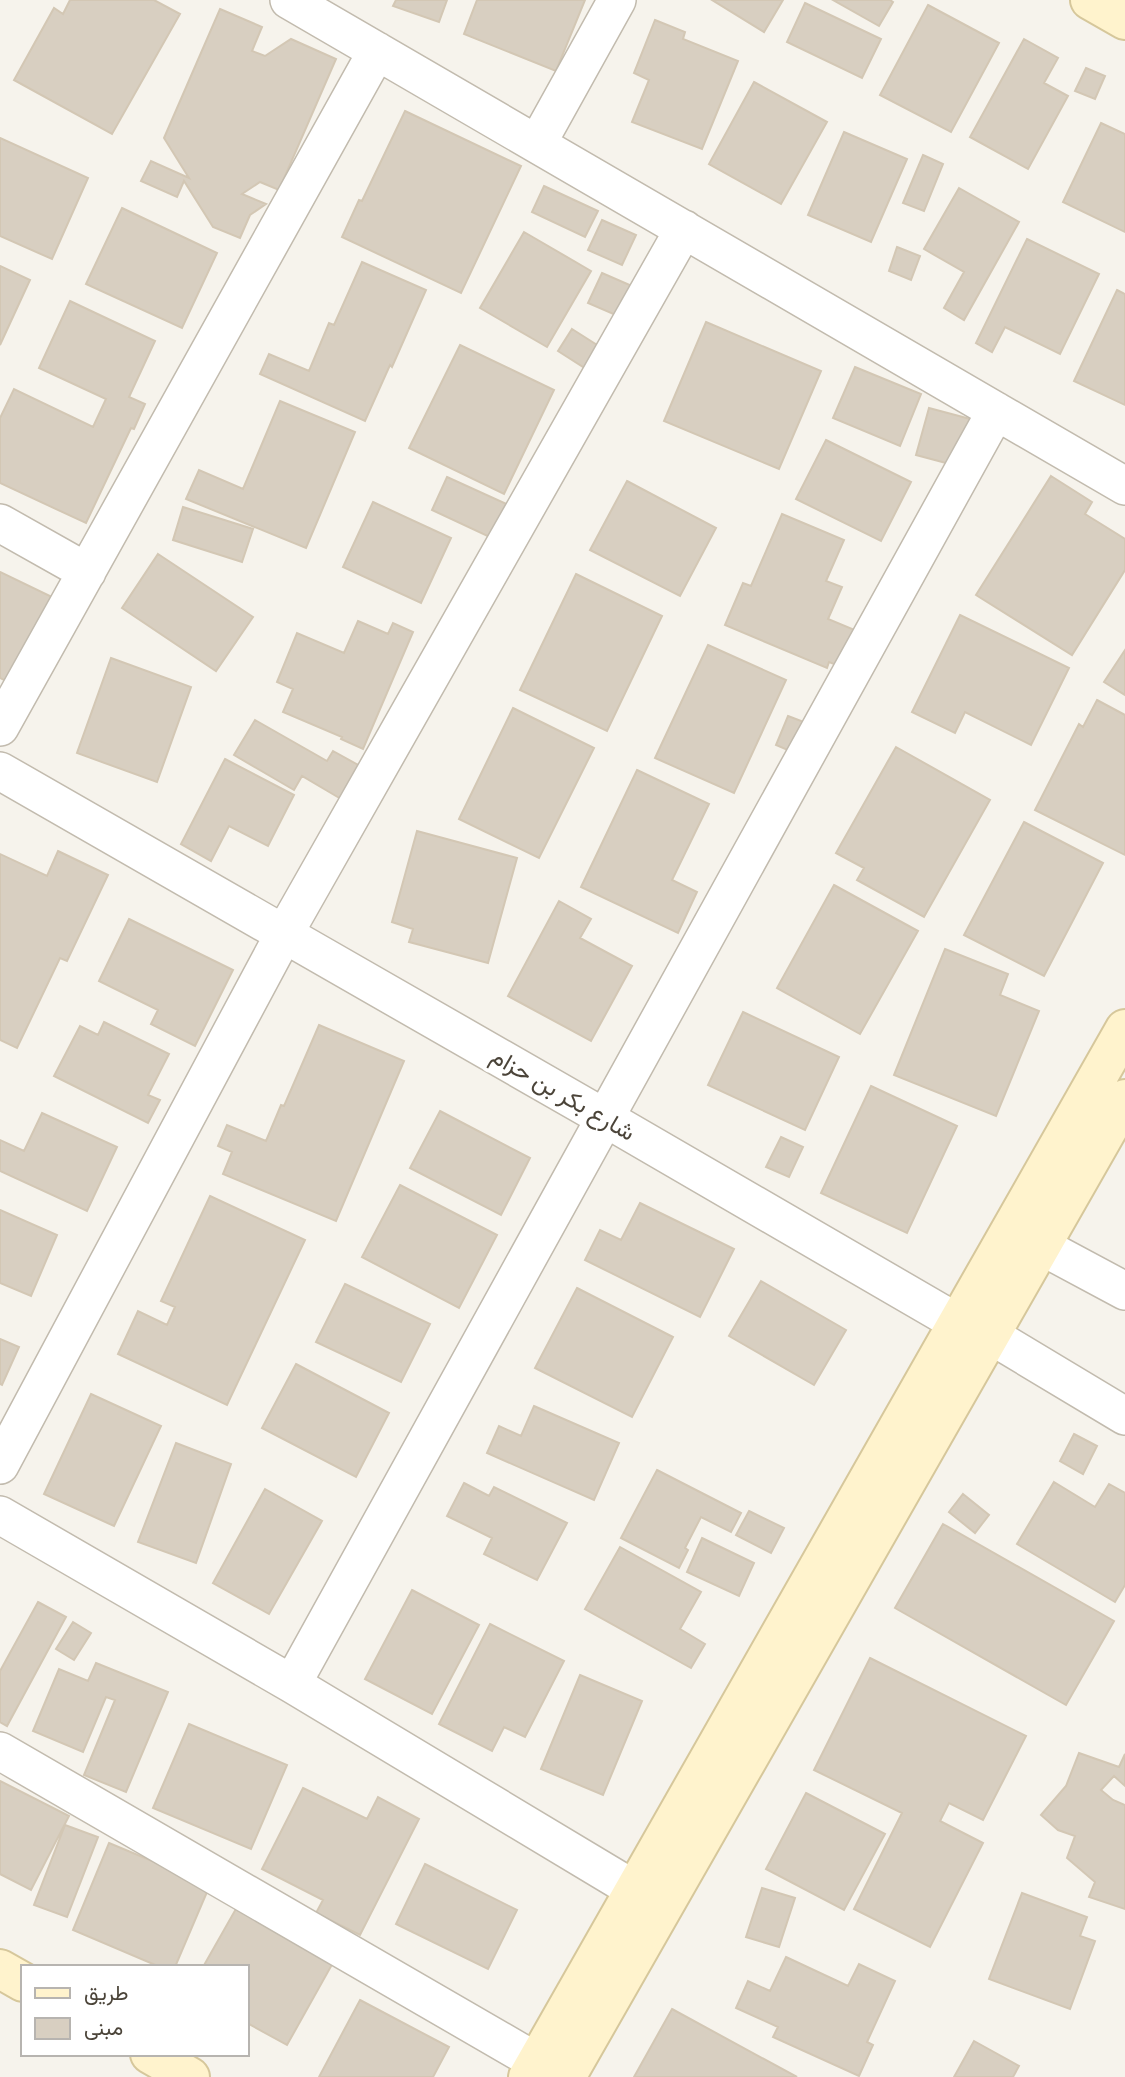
<svg xmlns="http://www.w3.org/2000/svg" width="1125" height="2077" viewBox="0 0 1125 2077" font-family="Overpass,Vazirmatn,sans-serif">
	<rect width="100%" height="100%" fill="#f6f3ec"/>
	<path fill="#d8cfc1" stroke="#d3c7b4" stroke-width="2" d="M70,0H154L180,14L112,134L14,80L54,8L63,14Z
		M396,0H447L439,22L393,6Z
		M477,0H585L556,71L464,34Z
		M712,0H783L764,32Z
		M833,0H890L893,2L879,26Z
		M805,3L881,39L862,78L787,42Z
		M928,5L999,43L951,132L880,95Z
		M220,9L262,27L252,51L265,56L291,39L336,59L279,190L260,182L242,194L266,204L250,215L240,238L213,227L184,181L177,197L141,181L151,161L189,178L164,138Z
		M655,20L685,32L683,39L738,61L702,149L632,122L649,80L634,73Z
		M1024,39L1058,58L1044,83L1068,96L1028,169L970,137Z
		M1086,68L1105,76L1095,99L1075,91Z
		M754,82L827,122L781,204L709,164Z
		M405,111L521,166L461,293L342,237L359,200L362,201Z
		M1101,123L1125,134V232L1063,202Z
		M844,132L907,159L871,242L808,215Z
		M0,138L88,178L52,259L0,236Z
		M923,155L943,164L924,211L903,203Z
		M544,186L598,211L585,237L532,212Z
		M959,188L1019,222L964,320L944,308L964,272L924,249Z
		M122,208L217,253L182,328L86,284Z
		M602,220L636,235L622,265L588,250Z
		M524,232L591,271L547,347L480,308Z
		M1027,239L1099,274L1060,354L1005,327L992,352L976,343Z
		M897,247L920,256L911,280L889,271Z
		M362,262L426,290L392,367L390,365L365,421L260,374L269,354L309,371L329,323L334,325Z
		M0,266L30,280L0,345Z
		M602,273L632,286L618,316L588,303Z
		M1117,290L1125,294V405L1074,381Z
		M70,301L155,341L129,397L145,404L134,429L131,428L86,523L0,483V418L14,389L93,427L106,399L39,368Z
		M706,322L821,371L779,469L664,421Z
		M572,329L605,350L591,372L558,351Z
		M460,345L554,390L504,494L409,448Z
		M855,367L921,394L900,446L833,418Z
		M280,401L355,432L306,548L186,499L199,470L243,489Z
		M929,408L974,420L961,467L916,455Z
		M826,440L911,482L881,541L796,499Z
		M1051,476L1092,502L1085,514L1125,539V570L1072,655L976,595Z
		M447,477L511,506L496,540L432,510Z
		M627,481L716,528L680,596L590,550Z
		M373,502L451,538L421,603L343,567Z
		M183,507L253,529L242,562L173,540Z
		M782,514L844,540L826,581L842,587L828,619L857,631L842,667L829,662L827,668L725,625L743,583L751,586Z
		M158,554L253,617L216,671L122,608Z
		M0,572L54,598L12,684L0,678Z
		M576,574L662,616L607,731L520,690Z
		M960,615L1069,668L1031,745L965,712L955,733L912,712Z
		M358,621L388,634L393,623L413,632L363,749L341,739L342,737L283,712L293,689L277,682L297,633L344,653Z
		M708,645L786,680L734,793L655,758Z
		M1125,650V695L1104,682Z
		M111,658L191,687L157,782L77,753Z
		M1097,700L1125,715V855L1035,810L1079,724L1083,727Z
		M513,708L594,748L539,858L459,819Z
		M788,716L817,727L804,757L776,745Z
		M255,720L327,761L333,751L360,766L341,799L302,776L294,790L234,755Z
		M896,747L990,800L924,917L857,880L864,868L836,853Z
		M225,759L294,795L268,846L229,826L211,861L181,844Z
		M637,770L709,804L672,880L697,892L678,933L581,887Z
		M1024,822L1103,863L1044,976L964,935Z
		M417,831L517,858L488,963L409,942L413,929L392,922Z
		M58,851L108,875L67,961L60,958L17,1048L0,1040V854L47,876Z
		M834,885L918,931L860,1034L777,988Z
		M559,901L591,919L580,938L632,966L591,1041L508,996Z
		M129,919L233,970L195,1046L151,1024L158,1010L99,981Z
		M945,949L1008,974L1000,995L1039,1011L996,1116L894,1075Z
		M743,1012L839,1057L805,1130L708,1085Z
		M104,1022L169,1054L148,1095L160,1100L148,1123L54,1076L80,1026L98,1035Z
		M319,1025L404,1061L336,1221L223,1174L232,1152L218,1146L227,1125L266,1141L281,1105L284,1106Z
		M871,1086L957,1126L907,1233L821,1193Z
		M440,1111L530,1158L501,1215L410,1168Z
		M42,1113L117,1147L87,1211L0,1171V1140L24,1151Z
		M781,1137L803,1147L789,1177L766,1167Z
		M400,1185L497,1235L459,1308L362,1257Z
		M210,1196L305,1240L227,1405L118,1354L138,1311L167,1325L175,1307L161,1301Z
		M640,1203L734,1249L700,1317L585,1260L600,1230L621,1240Z
		M0,1210L57,1235L31,1296L0,1283Z
		M761,1281L846,1330L814,1385L729,1336Z
		M345,1284L430,1324L401,1382L316,1342Z
		M577,1288L673,1337L632,1417L535,1368Z
		M0,1339L19,1347L2,1385L0,1384Z
		M296,1364L389,1413L356,1477L262,1428Z
		M91,1394L161,1426L114,1526L44,1494Z
		M534,1406L619,1443L594,1500L487,1453L499,1426L521,1436Z
		M1074,1434L1097,1446L1083,1474L1060,1461Z
		M176,1443L231,1464L196,1563L138,1542Z
		M657,1470L741,1513L731,1532L701,1517L685,1548L688,1550L679,1568L621,1538Z
		M1054,1482L1095,1507L1109,1484L1125,1493V1585L1115,1602L1017,1544Z
		M464,1483L489,1496L494,1487L567,1523L537,1580L484,1554L492,1538L447,1516Z
		M265,1489L322,1521L269,1614L213,1583Z
		M963,1494L989,1515L975,1533L949,1512Z
		M749,1511L784,1528L771,1553L736,1535Z
		M943,1524L1114,1621L1066,1705L895,1608Z
		M702,1538L754,1563L739,1596L687,1572Z
		M620,1547L701,1592L680,1629L705,1644L691,1668L585,1609Z
		M412,1590L479,1625L432,1714L365,1679Z
		M38,1602L66,1617L7,1726L0,1722V1671Z
		M73,1622L91,1633L74,1660L56,1649Z
		M490,1624L564,1661L525,1737L504,1727L492,1751L439,1724Z
		M870,1658L1026,1736L983,1820L949,1803L940,1821L983,1843L930,1947L854,1909L902,1813L814,1770Z
		M96,1663L168,1692L126,1792L84,1775L115,1700L106,1697L83,1752L33,1731L59,1669L88,1681Z
		M580,1675L642,1701L603,1795L541,1769Z
		M189,1724L287,1765L251,1849L153,1808Z
		M1079,1753L1119,1767L1125,1754V1786L1114,1776L1101,1790L1113,1800L1125,1805V1909L1089,1897L1095,1882L1067,1858L1075,1836L1058,1830L1041,1815L1066,1786Z
		M0,1781L69,1816L31,1890L0,1874Z
		M303,1788L367,1819L378,1797L419,1819L360,1935L316,1913L323,1900L262,1869Z
		M806,1793L885,1834L844,1910L766,1869Z
		M65,1825L98,1837L67,1917L34,1905Z
		M109,1843L210,1885L175,1967H160L73,1930Z
		M425,1864L517,1910L488,1969L396,1924Z
		M762,1888L795,1898L779,1947L746,1937Z
		M1022,1893L1087,1917L1080,1936L1095,1941L1070,2009L989,1979Z
		M237,1907L334,1961L287,2045L247,2023V1967H203Z
		M786,1957L848,1986L859,1964L895,1981L867,2042L873,2045L859,2076L773,2037L778,2027L736,2008L748,1981L770,1991Z
		M360,2000L449,2047L433,2077H319Z
		M672,2009L797,2077H634Z
		M974,2041L1019,2066L1013,2077H954Z"/>
	<g fill="none" stroke-linecap="round" stroke-linejoin="round">
		<defs>
			<path id="street" d="M289,0L1125,486
				M537,144L617,0
				M0,523L87,572
				M0,727L377,51
				M0,771L605,1118L958,1323L990,1335L1125,1416
				M1041,1246L1125,1291
				M0,1465L284,934L684,229
				M0,1515L292,1684L635,1890
				M292,1684L996,411
				M0,1751L537,2062"/>
			<path id="secondary" d="M1090,0L1125,20
				M0,1969L23,1982
				M150,2054L190,2077
				M528,2077L1125,1029
				M566,2077L1125,1099"/>
		</defs>
		<use href="#street" stroke="#c2bbae" stroke-width="40"/>
		<use href="#secondary" stroke="#d6c79b" stroke-width="42"/>
		<use href="#street" stroke="#fff" stroke-width="37"/>
		<use href="#secondary" stroke="#fff3cd" stroke-width="38"/>
	</g>
	<g text-anchor="middle" stroke-width="7" stroke-linejoin="round" paint-order="stroke">
		<g font-size="24" fill="#4b4439" stroke="#fff">
			<text transform="translate(563 1094) rotate(30)" y="8">شارع بكر بن حزام</text>
		</g>
	</g>
	<rect x="21" y="1965" width="228" height="91" fill="#ffffff" stroke="#b7b4b0" stroke-width="2"/>
	<rect x="35" y="1988" width="35" height="10" fill="#fff3cd" stroke="#b7b4b0" stroke-width="2"/>
	<text x="84" y="2000" font-size="21" fill="#4b4439">طريق</text>
	<rect x="35" y="2018" width="35" height="21" fill="#d8cfc1" stroke="#b7b4b0" stroke-width="2"/>
	<text x="84" y="2035" font-size="21" fill="#4b4439">مبنى</text>
</svg>
